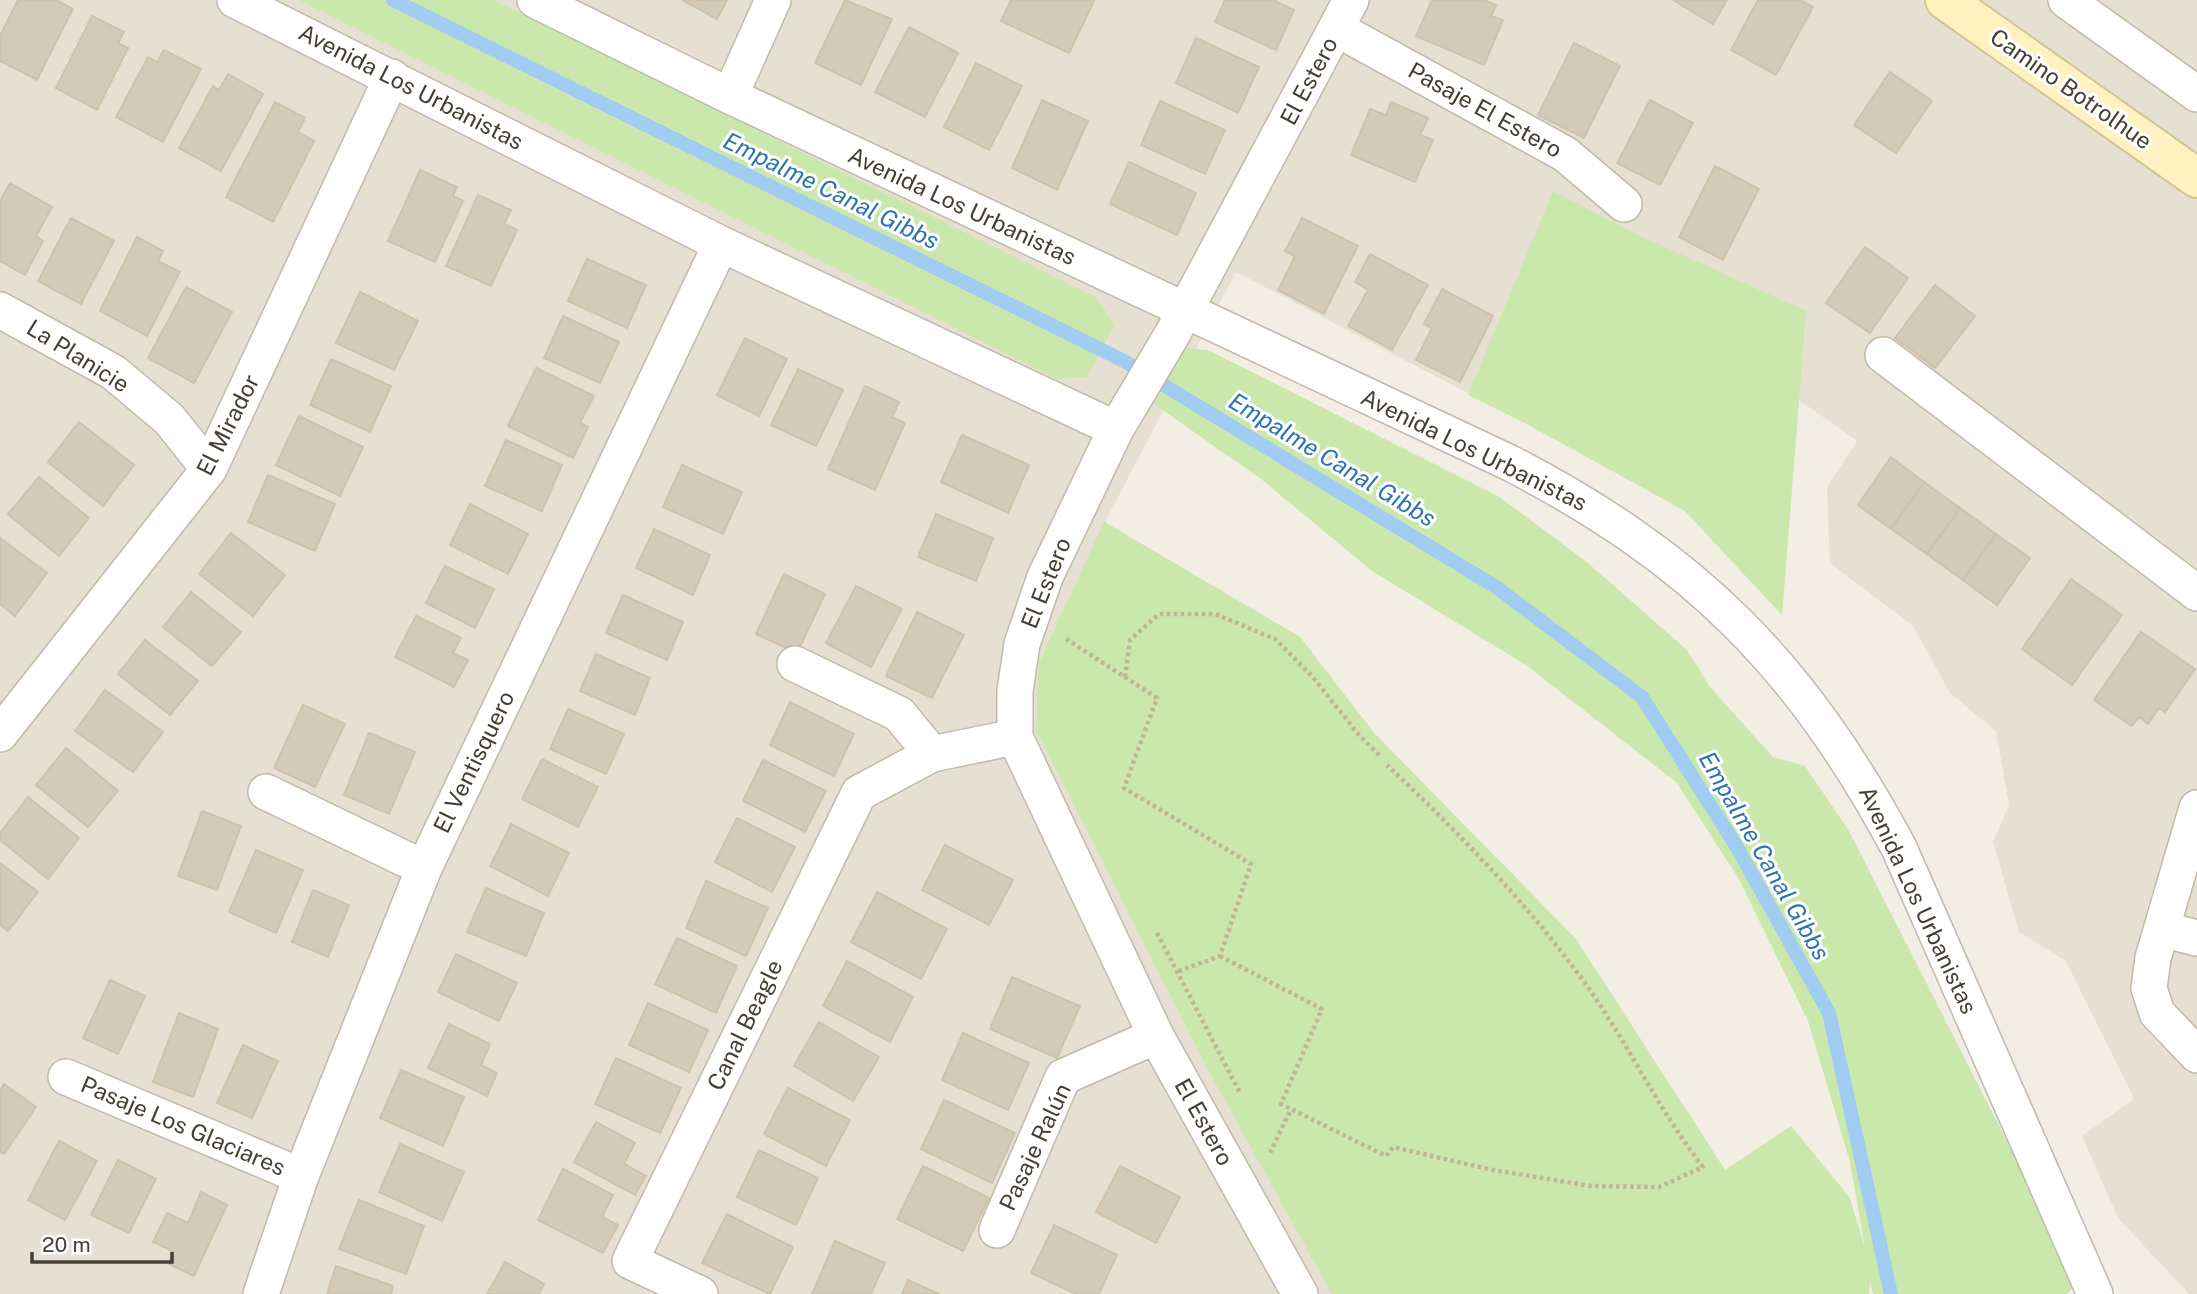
<svg xmlns="http://www.w3.org/2000/svg" width="2197" height="1294" viewBox="0 0 2197 1294" font-family="'Public Sans',sans-serif">
	<rect width="100%" height="100%" fill="#f2eee4"/>
	<path fill="#e6e0d2" d="M0,0H2197V1294H2189L2118,1218L2082,1136L2134,1099L2066,961L2019,932L1993,842L2009,805L1996,731L1950,693L1913,626L1830,563L1827,487L1857,441L1799,400L1782,615L1685,511L1527,424L1236,272L1105,522L1300,637L1374,733L1576,939L1725,1170L1791,1126L1850,1198L1869,1294H0Z"/>
	<path fill="#cae7ac" d="M299,0H493L1096,297L1115,325L1086,377L1057,379Z
		M1553,191L1645,238L1806,311L1782,615L1685,511L1527,424L1468,395Z
		M1172,347L1208,350L1498,496L1588,563L1687,650L1710,687L1773,757L1805,766L1849,831L2078,1281L2067,1294H1873L1870,1282L1869,1294H1332L1212,1077L1036,730L1039,663L1104,522L1300,637L1374,733L1576,939L1725,1170L1791,1126L1850,1198L1865,1248L1850,1162L1808,1021L1739,879L1676,782L1526,665L1372,571L1261,479L1154,404Z"/>
	<g fill="none" stroke-linecap="round" stroke-linejoin="round">
		<path stroke="#9fccf0" stroke-width="14" d="M393,0L1124,361L1496,587L1642,697L1738,849L1829,1013L1891,1294"/>
	</g>
	<path fill="#d4cab9" stroke="#cec2ac" stroke-width="2" d="M18,0H56L73,9L37,80L0,61V36Z
		M682,0H727L717,19Z
		M845,0L892,19L861,85L815,63Z
		M1011,0H1092L1094,1L1069,53L1001,21Z
		M1225,0H1273L1294,10L1276,50L1215,22Z
		M1432,0H1484L1496,5L1491,16L1503,20L1484,65L1416,36Z
		M1673,0H1727L1713,24Z
		M1758,0H1800L1813,7L1776,75L1731,50Z
		M92,16L124,32L118,43L128,48L97,110L56,88Z
		M909,27L958,53L925,117L875,92Z
		M1196,38L1259,67L1238,113L1176,83Z
		M1574,43L1620,66L1584,138L1538,115Z
		M164,50L201,69L163,142L116,117L148,57L157,62Z
		M976,63L1022,86L989,150L944,127Z
		M1890,72L1932,101L1896,153L1854,125Z
		M228,74L263,94L221,171L179,148L213,86L219,90Z
		M1042,100L1088,121L1057,190L1012,168Z
		M1650,100L1693,123L1660,185L1617,163Z
		M1160,101L1225,130L1205,174L1141,145Z
		M275,102L305,118L298,132L314,141L273,222L226,197Z
		M1391,102L1428,118L1420,135L1433,140L1415,182L1351,155L1370,109L1386,115Z
		M1129,162L1196,193L1177,235L1110,204Z
		M1715,166L1759,189L1723,260L1679,237Z
		M420,170L457,187L453,196L463,201L435,262L388,241Z
		M10,183L52,207L36,236L43,241L25,275L0,261V201Z
		M478,195L511,210L504,224L517,230L491,286L446,266Z
		M71,218L114,241L81,304L38,281Z
		M1302,218L1358,246L1324,314L1278,290L1295,256L1285,251Z
		M137,237L163,251L158,261L180,272L147,336L100,311Z
		M1865,247L1908,278L1870,333L1826,303Z
		M1370,254L1428,285L1392,350L1348,326L1368,290L1355,282Z
		M587,259L646,285L627,328L568,301Z
		M1935,285L1975,316L1935,368L1895,338Z
		M186,287L232,312L194,383L148,358Z
		M1442,289L1493,316L1460,382L1416,360L1432,328L1424,324Z
		M360,292L418,321L394,370L336,343Z
		M563,316L619,342L600,383L544,358Z
		M745,338L787,359L759,416L717,395Z
		M331,359L391,386L370,432L310,405Z
		M536,368L594,396L580,423L588,427L573,458L508,426Z
		M798,369L843,390L816,446L771,425Z
		M865,386L899,402L892,417L905,423L875,490L828,469Z
		M299,416L363,447L340,496L276,465Z
		M79,422L134,465L103,506L48,462Z
		M962,435L1029,465L1008,513L941,482Z
		M506,440L562,465L542,511L485,486Z
		M1891,457L1924,482L1891,529L1858,505Z
		M682,465L742,492L723,534L663,507Z
		M268,475L335,504L315,551L248,522Z
		M39,477L89,518L59,556L8,514Z
		M1924,482L1960,508L1927,554L1891,529Z
		M470,504L528,534L508,574L450,545Z
		M1960,508L1996,534L1963,580L1927,554Z
		M936,514L993,538L976,581L918,557Z
		M654,529L710,555L693,595L636,568Z
		M231,533L285,575L253,616L199,574Z
		M1996,534L2030,558L1997,605L1963,580Z
		M0,538L47,573L15,616L0,604Z
		M445,566L494,589L475,628L426,603Z
		M784,574L825,594L797,653L756,634Z
		M2071,579L2122,615L2072,685L2022,649Z
		M856,586L902,609L871,667L826,643Z
		M191,592L241,632L212,666L163,627Z
		M623,595L683,622L667,660L606,633Z
		M917,612L964,635L932,698L886,676Z
		M416,616L461,638L453,653L468,660L454,687L395,657Z
		M2141,632L2195,669L2165,712L2159,708L2148,724L2139,717L2132,726L2094,700Z
		M145,640L198,681L170,715L118,674Z
		M596,654L650,678L635,715L580,691Z
		M105,690L163,732L133,772L75,731Z
		M790,702L854,734L834,776L770,745Z
		M303,705L345,724L315,787L274,768Z
		M568,709L624,734L606,774L550,749Z
		M369,733L415,752L389,814L344,795Z
		M66,748L118,791L88,827L36,785Z
		M542,759L598,787L578,827L522,799Z
		M763,760L826,791L805,832L743,801Z
		M28,797L79,838L48,879L0,840V833Z
		M202,811L241,826L217,890L178,876Z
		M737,818L795,847L772,892L715,862Z
		M511,824L569,853L548,896L490,866Z
		M945,845L1013,880L989,925L922,890Z
		M256,850L303,870L276,933L229,912Z
		M0,863L38,892L8,931L0,925Z
		M706,881L768,908L746,956L686,928Z
		M486,888L544,913L526,956L467,932Z
		M313,890L349,905L328,957L292,942Z
		M877,892L947,929L921,979L851,942Z
		M677,938L737,966L716,1013L655,984Z
		M456,954L517,983L499,1021L438,992Z
		M847,961L913,997L890,1042L823,1006Z
		M1012,977L1080,1006L1057,1058L990,1029Z
		M110,980L145,996L118,1054L83,1038Z
		M648,1003L708,1030L689,1072L629,1045Z
		M179,1013L218,1029L193,1097L153,1082Z
		M819,1022L879,1057L853,1101L794,1066Z
		M449,1024L490,1044L481,1065L497,1073L487,1096L428,1068Z
		M963,1033L1029,1063L1008,1110L942,1080Z
		M243,1045L278,1061L252,1118L217,1103Z
		M616,1058L681,1088L660,1133L595,1104Z
		M401,1070L464,1097L443,1146L380,1118Z
		M4,1084L36,1107L4,1154L0,1152V1091Z
		M788,1088L850,1120L826,1166L764,1134Z
		M944,1100L1015,1133L992,1183L921,1149Z
		M596,1122L635,1143L624,1164L646,1176L635,1195L574,1162Z
		M59,1141L97,1161L65,1220L28,1200Z
		M400,1144L464,1172L442,1221L379,1192Z
		M759,1150L818,1178L796,1225L737,1197Z
		M118,1160L156,1179L129,1233L91,1215Z
		M923,1166L989,1198L963,1251L897,1219Z
		M1120,1166L1180,1197L1156,1243L1096,1212Z
		M563,1169L613,1195L602,1217L618,1225L603,1253L538,1220Z
		M201,1192L227,1205L194,1276L169,1264L174,1252L153,1242L167,1213L188,1223Z
		M359,1200L424,1226L406,1274L339,1249Z
		M727,1214L793,1247L770,1294L702,1263Z
		M1054,1225L1117,1255L1099,1294H1076L1031,1273Z
		M835,1241L885,1263L871,1294H812Z
		M505,1262L544,1284L539,1294H487Z
		M336,1266L393,1286L391,1294H327Z
		M908,1280L939,1294H902Z"/>
	<g fill="none" stroke-linecap="round" stroke-linejoin="round">
		<defs>
			<path id="street" d="M235,0L721,244L1116,429
				M535,0L730,96L1510,463C1695,559 1800,664 1899,848L2095,1294
				M2066,0L2197,94
				M1337,29L1565,154L1624,204
				M730,96L773,0
				M0,310L113,372L169,419L209,469
				M1883,355L2197,593
				M795,664L899,714L932,754
				M0,734L209,469L392,77
				M266,792L424,868
				M2197,808L2153,958L2149,988L2157,1013L2197,1055
				M2162,929L2197,938
				M66,1077L301,1176
				M997,1230L1063,1077L1156,1036
				M261,1294L301,1176L424,868L721,244
				M700,1294L630,1261L859,793L932,754L1015,737
				M1300,1294L1156,1036L1015,737V691L1022,644L1045,577L1116,429L1173,333L1351,0"/>
			<path id="secondary" d="M1945,0L2197,178"/>
		</defs>
		<use href="#street" stroke="#c0b9a9" stroke-width="38"/>
		<use href="#secondary" stroke="#d3c493" stroke-width="42"/>
		<path stroke="#bfb398" stroke-width="4.5" stroke-dasharray="3.5 3.5" stroke-linecap="butt" d="M1066,639L1157,698L1124,788L1251,864L1220,956L1179,971
			M1125,677L1130,640L1159,614H1215L1275,639L1312,676L1359,735L1380,756
			M1157,933L1240,1093
			M1220,956L1322,1009L1281,1104L1386,1156L1393,1147L1493,1170L1591,1186L1659,1187L1703,1167C1657,1108 1626,1039 1582,979C1525,901 1457,831 1387,765
			M1270,1153L1291,1109"/>
		<use href="#street" stroke="#fff" stroke-width="35"/>
		<use href="#secondary" stroke="#fff2c1" stroke-width="38"/>
	</g>
	<g text-anchor="middle" stroke-width="6" stroke-linejoin="round" paint-order="stroke">
		<g font-size="23" fill="#443e34" stroke="#fff">
			<text transform="translate(1309 81) rotate(-62)" y="8">El Estero</text>
			<text transform="translate(411 87) rotate(27)" y="8">Avenida Los Urbanistas</text>
			<text transform="translate(2071 89) rotate(35)" y="8">Camino Botrolhue</text>
			<text transform="translate(1485 110) rotate(29)" y="8">Pasaje El Estero</text>
			<text transform="translate(962 206) rotate(25)" y="8">Avenida Los Urbanistas</text>
			<text transform="translate(78 356) rotate(32)" y="8">La Planicie</text>
			<text transform="translate(228 425) rotate(-63)" y="8">El Mirador</text>
			<text transform="translate(1474 450) rotate(26)" y="8">Avenida Los Urbanistas</text>
			<text transform="translate(1046 583) rotate(-68)" y="8">El Estero</text>
			<text transform="translate(474 762) rotate(-64)" y="8">El Ventisquero</text>
			<text transform="translate(1918 900) rotate(65)" y="8">Avenida Los Urbanistas</text>
			<text transform="translate(745 1025) rotate(-64)" y="8">Canal Beagle</text>
			<text transform="translate(1204 1122) rotate(61)" y="8">El Estero</text>
			<text transform="translate(183 1126) rotate(23)" y="8">Pasaje Los Glaciares</text>
			<text transform="translate(1035 1147) rotate(-65)" y="8">Pasaje Ralún</text>
		</g>
		<g font-size="24" font-style="italic" fill="#2d73af" stroke="#fff">
			<text transform="translate(831 191) rotate(26)" y="8">Empalme Canal Gibbs</text>
			<text transform="translate(1332 460) rotate(31)" y="8">Empalme Canal Gibbs</text>
			<text transform="translate(1764 856) rotate(60)" y="8">Empalme Canal Gibbs</text>
		</g>
	</g>
	<path d="M32 1252v10h140v-10" fill="none" stroke="#443e34" stroke-width="3.5"/>
	<text x="42" y="1252" font-size="21" fill="#443e34" stroke="#ffffff" stroke-width="5" paint-order="stroke">20 m</text>
</svg>
